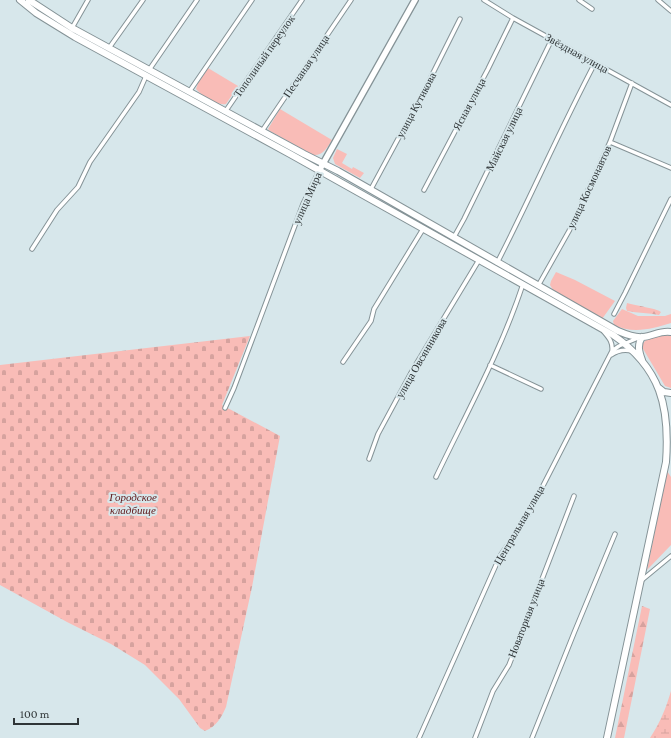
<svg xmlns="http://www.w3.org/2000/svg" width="671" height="738" viewBox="0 0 671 738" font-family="'Crimson Pro',serif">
	<defs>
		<pattern id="forest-firs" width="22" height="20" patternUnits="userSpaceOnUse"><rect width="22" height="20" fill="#f9bcb7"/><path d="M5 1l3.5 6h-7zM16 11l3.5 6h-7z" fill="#d6a29e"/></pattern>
		<pattern id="wetland-marsh" width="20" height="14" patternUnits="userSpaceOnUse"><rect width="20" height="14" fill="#f9bcb7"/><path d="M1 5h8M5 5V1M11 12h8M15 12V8" fill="none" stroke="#d6a29e"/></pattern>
		<pattern id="cemetery-stones" width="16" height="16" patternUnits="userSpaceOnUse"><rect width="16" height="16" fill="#f9bcb7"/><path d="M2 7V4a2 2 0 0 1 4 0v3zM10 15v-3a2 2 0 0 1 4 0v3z" fill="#d6a29e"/></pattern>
	</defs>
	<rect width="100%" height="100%" fill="#d7e7eb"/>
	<path fill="#f9bcb7" d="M208,68L238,86L226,104C217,106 202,96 196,89L198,83Z
		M280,109L332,140C327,148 323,156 313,155L270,131L268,129Z
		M337,149L347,154L342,163L352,169L353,167L364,173L360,178L335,164L333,158Z
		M556,272L575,280L615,301L602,319L553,290L550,285L551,281Z
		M622,309L638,316H665L671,314V323C653,329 632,334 614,325L613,321Z
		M667,335L671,336V388L665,386L642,347C644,336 657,336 667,335Z
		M667,471L671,477V545L647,570Z"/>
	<path fill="url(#forest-firs)" d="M627,303C636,306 656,308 661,312L659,315C649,313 638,313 627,311L626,308Z
		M642,606L650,609L624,738H615Z"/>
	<path fill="url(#wetland-marsh)" d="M671,691V738H650C660,723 666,708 671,691Z"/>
	<path fill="url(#cemetery-stones)" d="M250,336L222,405L280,436L252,587L226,707C221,718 217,726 205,731L200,728L179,699L145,665L111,644L67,622L0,585V365Z"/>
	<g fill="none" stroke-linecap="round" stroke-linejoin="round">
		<defs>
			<path id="street" d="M484,0L513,18L671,105
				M579,0L592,9
				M658,0L671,11
				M72,28L88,0
				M109,48L143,0
				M149,70L197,0
				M189,92L252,0
				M225,112L302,0
				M262,131L351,0
				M610,142L671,168
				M371,189L425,89L460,19
				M424,190L488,69L513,18
				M454,237L464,219L552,39
				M32,249L57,210L78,187L90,162L139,92L146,76
				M497,263C531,197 560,129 595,63
				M538,286L569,231L610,142L632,83
				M614,314L625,293L671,199
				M604,332C609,338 613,342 612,351
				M611,355C618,350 624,349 632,351
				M343,362L371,321L374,309L423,229
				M490,365L541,389
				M225,408L234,388L303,204L319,171
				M369,459L378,434L412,371L479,260
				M436,477C466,414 501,351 523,284
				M642,580L671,556
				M419,738L500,556L528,515L612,351L619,346L638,338
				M475,738L493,691L509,665L574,496
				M532,738L574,633L615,534"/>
			<path id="secondary" d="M319,171L415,0"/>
			<path id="primary" d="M20,0L36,13L75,37L290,154L613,335C661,368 670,407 666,462L607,738
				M29,0L72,28L304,154L338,171L618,331C625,334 634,338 643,337C653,336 661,330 671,332
				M642,360C639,352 637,345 642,337
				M659,388L664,392L671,393"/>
		</defs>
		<use href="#street" stroke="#859397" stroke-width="5.5"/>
		<use href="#secondary" stroke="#859397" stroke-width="8"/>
		<use href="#primary" stroke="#859397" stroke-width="8"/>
		<use href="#street" stroke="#fff" stroke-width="3.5"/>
		<use href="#secondary" stroke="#fff" stroke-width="5.5"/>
		<use href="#primary" stroke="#fff" stroke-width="6"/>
	</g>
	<g text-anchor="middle" stroke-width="4" stroke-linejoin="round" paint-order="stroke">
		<g font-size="11" fill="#2f3537" stroke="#d7e7eb">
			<text transform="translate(577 53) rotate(29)" y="4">Звёздная улица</text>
			<text transform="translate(264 56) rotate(-55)" y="4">Тополиный переулок</text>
			<text transform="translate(306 66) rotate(-56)" y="4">Песчаная улица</text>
			<text transform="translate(469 104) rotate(-62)" y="4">Ясная улица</text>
			<text transform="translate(416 105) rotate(-62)" y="4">улица Кутикова</text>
			<text transform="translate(504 139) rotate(-64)" y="4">Майская улица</text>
			<text transform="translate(589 187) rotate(-65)" y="4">улица Космонавтов</text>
			<text transform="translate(307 198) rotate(-66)" y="4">улица Мира</text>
			<text transform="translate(421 358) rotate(-60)" y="4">улица Овсянникова</text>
			<text transform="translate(519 525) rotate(-60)" y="4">Центральная улица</text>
			<text transform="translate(526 618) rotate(-69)" y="4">Новаторная улица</text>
		</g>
		<g font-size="11" font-style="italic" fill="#5d1517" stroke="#d7e7eb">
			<text x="133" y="501">Городское<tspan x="133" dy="13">кладбище</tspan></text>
		</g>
	</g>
	<path d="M14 718v6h64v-6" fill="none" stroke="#2f3537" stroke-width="2"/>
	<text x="20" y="718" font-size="12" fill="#2f3537" stroke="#d7e7eb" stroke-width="3" paint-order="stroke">100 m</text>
</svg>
